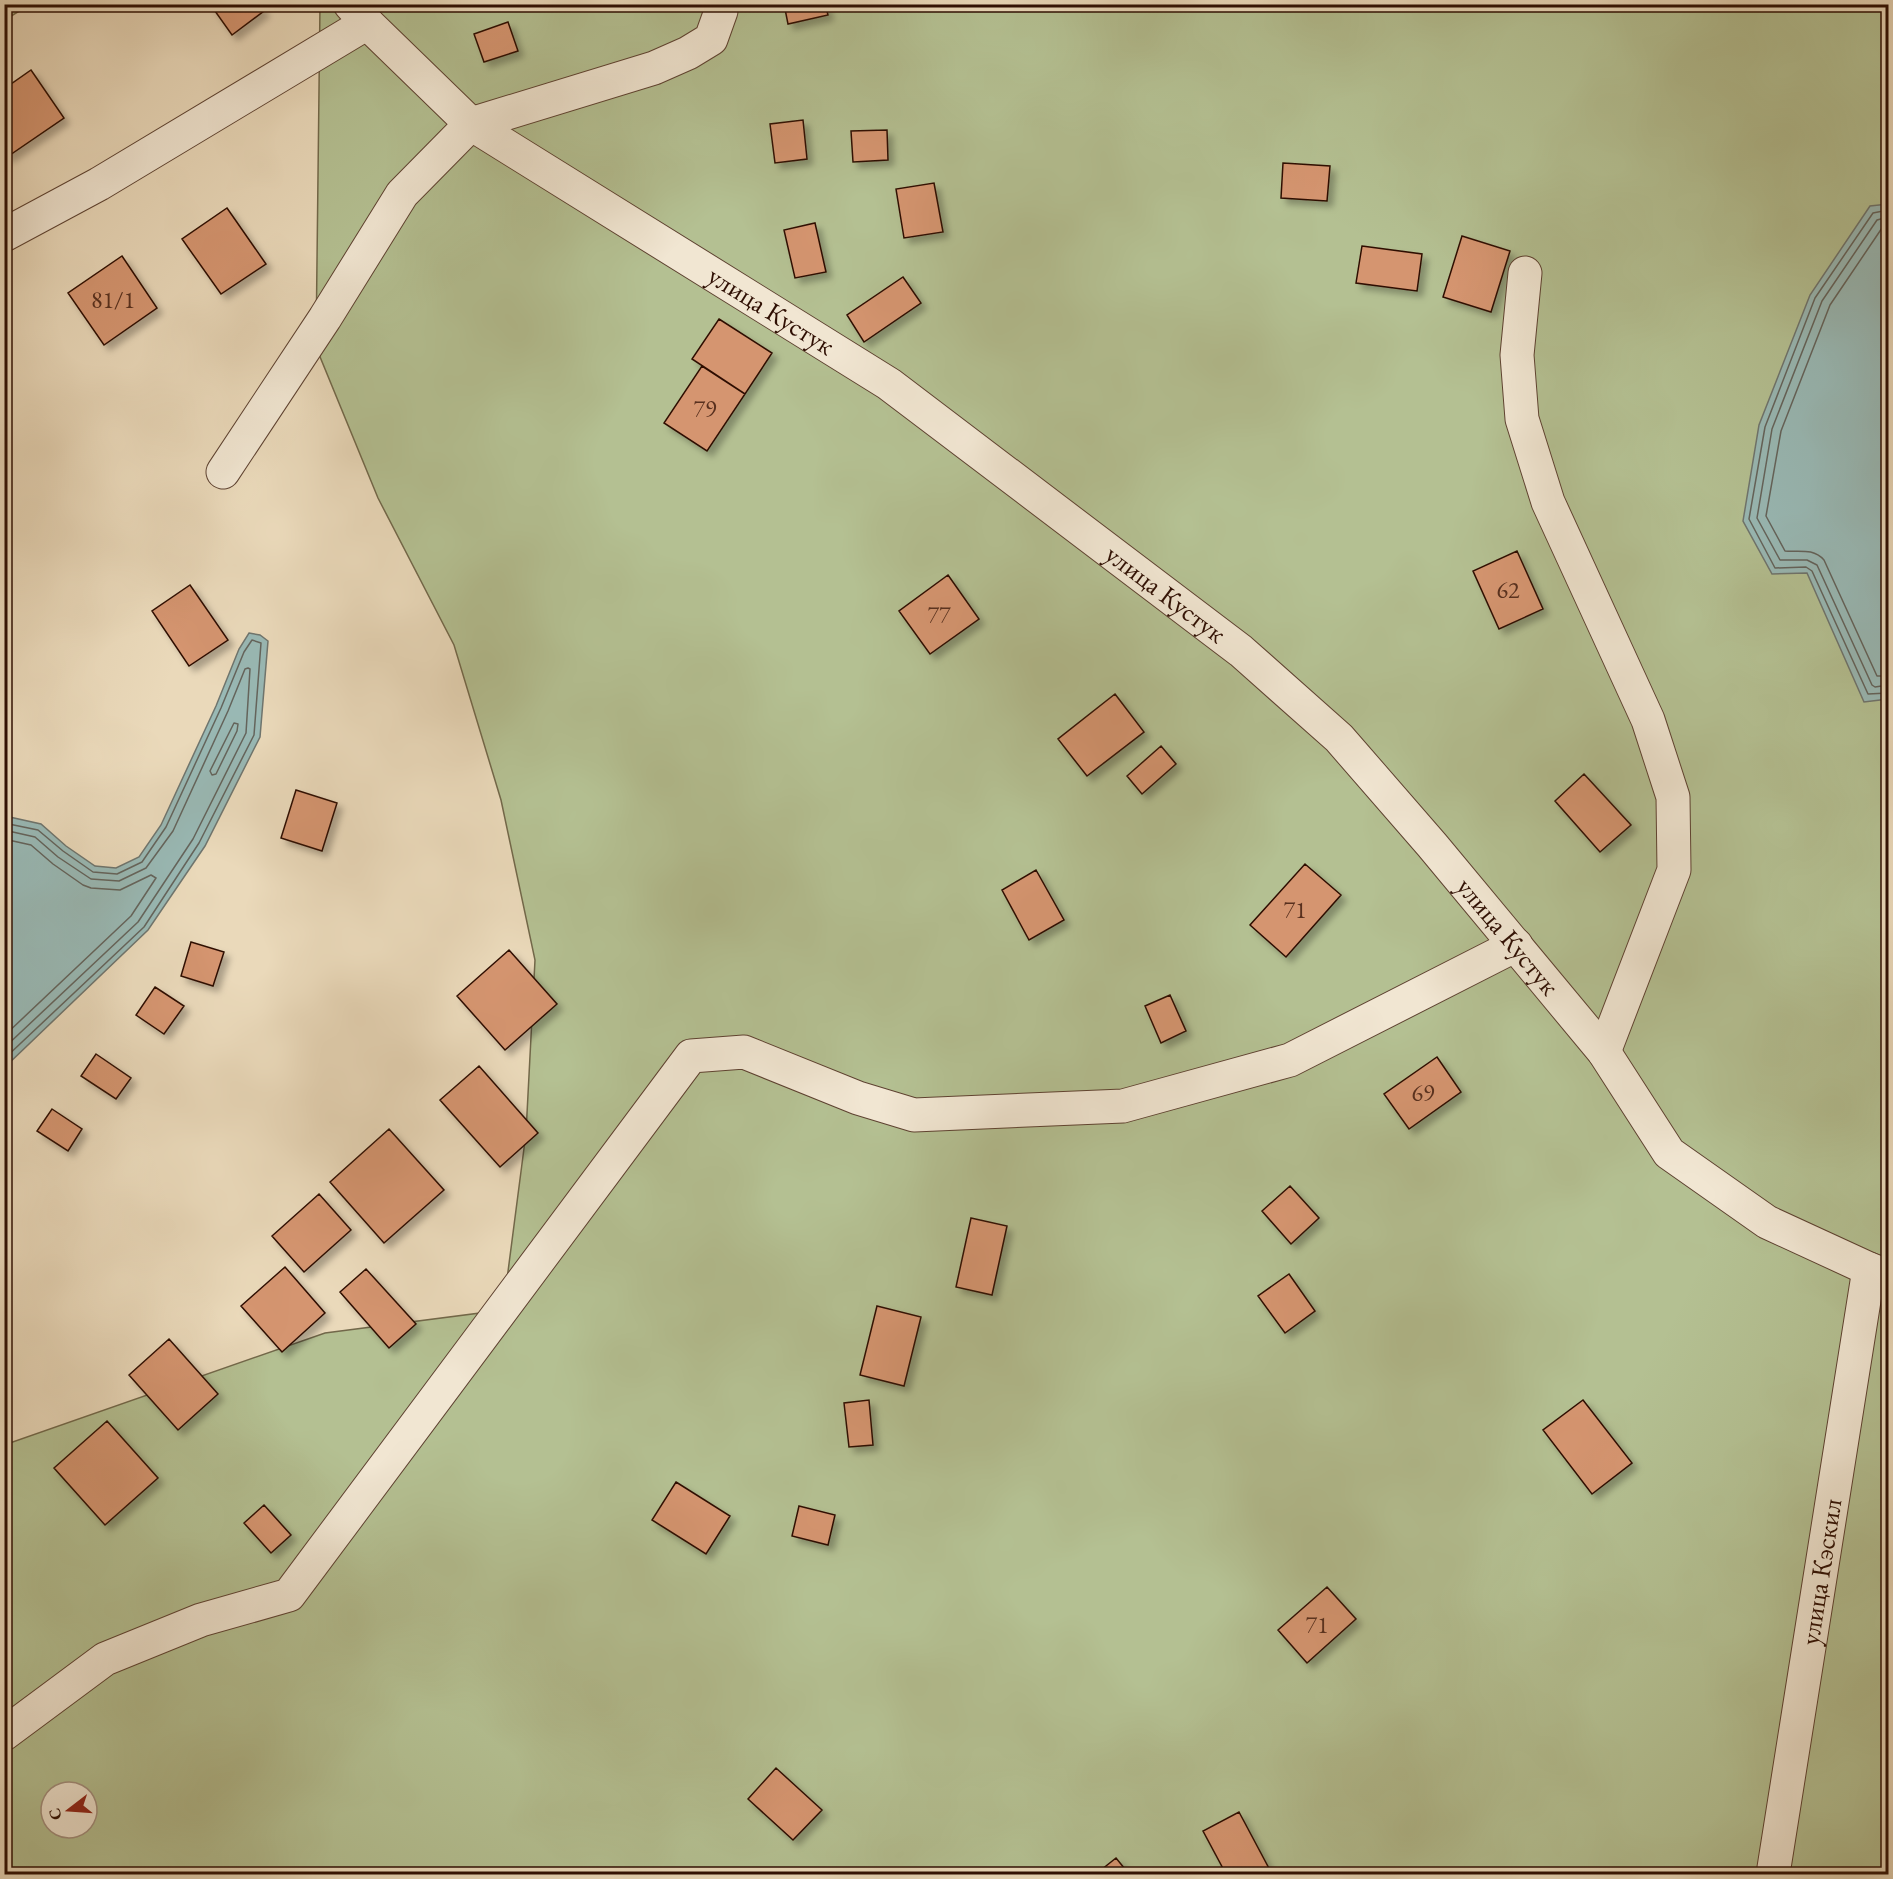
<svg xmlns="http://www.w3.org/2000/svg" width="1893" height="1879" viewBox="0 0 1893 1879" font-family="'EB Garamond',serif">
	<defs>
		<filter id="shadow"><feDropShadow dx="5.5" dy="5.5" stdDeviation="3" flood-color="#0004"/></filter>
	</defs>
	<rect width="100%" height="100%" fill="#ead9ba"/>
	<filter id="stains"><feTurbulence type="fractalNoise" baseFrequency=".00333" numOctaves="4"/><feColorMatrix values="0 0 0 0 .2 0 0 0 0 .09 0 0 0 0 .02 0 0 0 .5 -.17"/></filter>
	<radialGradient id="worn" r=".72"><stop offset=".6" stop-color="#630" stop-opacity="0"/><stop offset="1" stop-color="#630" stop-opacity=".3"/></radialGradient>
	<path fill="#b4c092" stroke="#72684a" stroke-width="1.5" fill-rule="evenodd" d="M5,4H29V5L5,20Z
		M320,5H1888V1874H5L4,1445L325,1333L503,1310L526,1133L535,960L501,800L454,645L378,498L316,347ZM51,1792H87V1828H51Z"/>
	<path fill="#99b9b5" stroke="#6f756e" stroke-width="1.5" d="M1888,204V699L1864,702L1807,573L1772,574L1743,521L1759,425L1810,295L1870,206Z
		M249,633L260,635L268,641L260,737L205,846L148,930L5,1067V816L41,824L66,846L95,866L116,868L139,857L161,825L216,706L239,649Z"/>
	<g fill="none" stroke-linecap="round" stroke-linejoin="round">
		<path stroke="#64645c" stroke-width="1.5" d="M1888,210L1873,213L1815,298L1765,427L1749,519L1775,568L1806,567L1812,571L1868,694L1888,693
			M1888,217L1877,220L1822,301L1772,429L1757,518L1780,560H1807L1817,565L1872,685L1875,687L1888,685
			M1888,226L1882,228L1830,305L1781,431L1766,516L1785,551C1800,552 1813,548 1824,560L1877,676H1888
			M234,723L238,724L237,731L216,774L212,775L210,771Z
			M4,823L38,830L63,851L93,872L117,874L142,862L166,827L221,708L244,652L252,640L261,643L254,735L199,843L144,927L4,1059
			M4,830L35,837L58,857L91,879L119,881L146,868L173,831L228,711L245,669L248,668L250,669L246,733L193,839L138,922L4,1048
			M4,839L31,845L53,864L83,885L91,888L120,890L151,875L156,878L131,916L4,1036"/>
	</g>
	<path fill="#d59570" stroke="#2f0f03" stroke-width="1.5" filter="url(#shadow)" d="M210,4H259L264,11L232,35Z
		M784,4H825L828,15L788,24Z
		M508,22L518,51L484,62L474,34Z
		M31,70L64,118L7,157L4,153V89Z
		M803,120L807,159L775,163L770,124Z
		M887,130L888,160L853,162L851,131Z
		M1283,163L1330,166L1327,201L1281,198Z
		M934,183L943,232L904,238L896,189Z
		M227,208L266,264L221,294L182,239Z
		M815,223L826,272L795,278L784,230Z
		M1462,236L1510,251L1491,312L1443,297Z
		M1362,246L1422,254L1417,291L1356,283Z
		M122,256L157,308L104,345L68,293Z
		M903,277L921,303L864,342L847,315Z
		M719,319L772,353L745,394L692,359Z
		M702,366L745,394L707,451L664,423Z
		M1517,551L1543,609L1499,629L1473,571Z
		M948,575L979,619L930,654L899,611Z
		M190,585L228,640L189,666L152,611Z
		M1115,694L1144,732L1087,776L1058,739Z
		M1161,746L1176,764L1142,794L1127,776Z
		M1584,774L1631,825L1600,852L1555,801Z
		M296,790L337,803L322,851L281,838Z
		M1305,864L1341,895L1286,957L1250,925Z
		M1036,870L1064,920L1029,940L1002,890Z
		M191,942L224,952L213,986L181,976Z
		M509,950L557,1004L505,1050L457,996Z
		M155,987L184,1006L164,1034L136,1015Z
		M1170,995L1186,1031L1161,1043L1145,1006Z
		M96,1054L131,1078L116,1099L81,1076Z
		M1437,1057L1461,1092L1409,1129L1384,1094Z
		M479,1066L538,1133L500,1167L440,1100Z
		M52,1109L82,1129L68,1151L37,1131Z
		M389,1129L444,1190L384,1243L330,1182Z
		M1290,1186L1319,1218L1291,1244L1262,1211Z
		M319,1194L351,1230L304,1272L272,1236Z
		M971,1218L1007,1226L992,1295L956,1287Z
		M285,1267L325,1313L282,1352L241,1306Z
		M366,1269L416,1324L389,1348L340,1292Z
		M1289,1274L1315,1311L1285,1333L1258,1296Z
		M877,1306L921,1317L904,1386L860,1375Z
		M169,1339L218,1394L178,1430L129,1375Z
		M869,1400L873,1445L849,1447L844,1403Z
		M1583,1400L1632,1463L1592,1494L1543,1430Z
		M107,1421L158,1478L105,1525L54,1468Z
		M676,1482L730,1516L706,1554L652,1520Z
		M264,1505L291,1535L271,1553L244,1523Z
		M799,1506L835,1515L828,1545L792,1536Z
		M1327,1587L1356,1619L1307,1663L1278,1630Z
		M776,1768L822,1810L793,1840L748,1799Z
		M1239,1812L1272,1874H1226L1203,1831Z
		M1116,1858L1129,1874H1096Z"/>
	<g fill="none" stroke-linecap="round" stroke-linejoin="round">
		<defs>
			<g id="minor">
				<path id="s1" d="M350,4L367,23L471,124L889,384L1241,651L1339,738L1432,845L1604,1052L1669,1153L1767,1222L1869,1269L1888,1276"/>
				<path d="M4,235L99,184L367,23"/>
				<path d="M1525,273L1517,355L1522,419L1548,502L1648,720L1673,797L1674,870L1604,1052"/>
				<path d="M223,472L325,318L402,194L471,124L654,68L688,53L711,39L721,11V4"/>
				<path d="M4,1734L105,1659L201,1620L289,1595L691,1056L744,1052L858,1098L914,1115L1123,1106L1290,1060L1516,945"/>
				<path id="s2" d="M1773,1874L1869,1269"/>
			</g>
		</defs>
		<use href="#minor" stroke="#5e4231" stroke-width="35"/>
		<use href="#minor" stroke="#f1e6d2" stroke-width="33"/>
	</g>
	<g text-anchor="middle" stroke-width="4.5" stroke-linejoin="round" paint-order="stroke">
		<g font-size="24" fill="#58301e">
			<text x="113" y="308">81/1</text>
			<text x="705" y="417">79</text>
			<text x="1508" y="598">62</text>
			<text x="939" y="623">77</text>
			<text x="1295" y="918">71</text>
			<text x="1423" y="1101">69</text>
			<text x="1317" y="1633">71</text>
		</g>
		<g font-size="27" fill="#2f0f03" stroke="#f1e6d2">
			<text dy="9" stroke="none"><textPath href="#s1" startOffset="524">улица Кустук</textPath></text>
			<text dy="9" stroke="none"><textPath href="#s1" startOffset="1010">улица Кустук</textPath></text>
			<text dy="9" stroke="none"><textPath href="#s1" startOffset="1496">улица Кустук</textPath></text>
			<text dy="9" stroke="none"><textPath href="#s2" startOffset="306">улица Кэскил</textPath></text>
		</g>
	</g>
	<rect width="1893" height="1879" fill="none" stroke="#ead9ba" stroke-width="24"/>
	<rect x="6" y="6" width="1881" height="1867" fill="none" stroke="#2f0f03" stroke-width="3"/>
	<rect x="12" y="12" width="1869" height="1855" fill="none" stroke="#2f0f03" stroke-width="1.5"/>
	<g transform="translate(69 1810) rotate(253)"><circle r="28" fill="#f1e6d2" stroke="#a3907f" stroke-width="1.5"/>
	<path d="M0-4.5L10 22L0 15L-10 22Z" fill="#8f2418"/>
	<text y="-9" font-size="16" font-weight="bold" text-anchor="middle" fill="#2f0f03">С</text>
	</g>
	<rect width="100%" height="100%" filter="url(#stains)"/>
	<rect width="100%" height="100%" fill="url(#worn)"/>
</svg>
